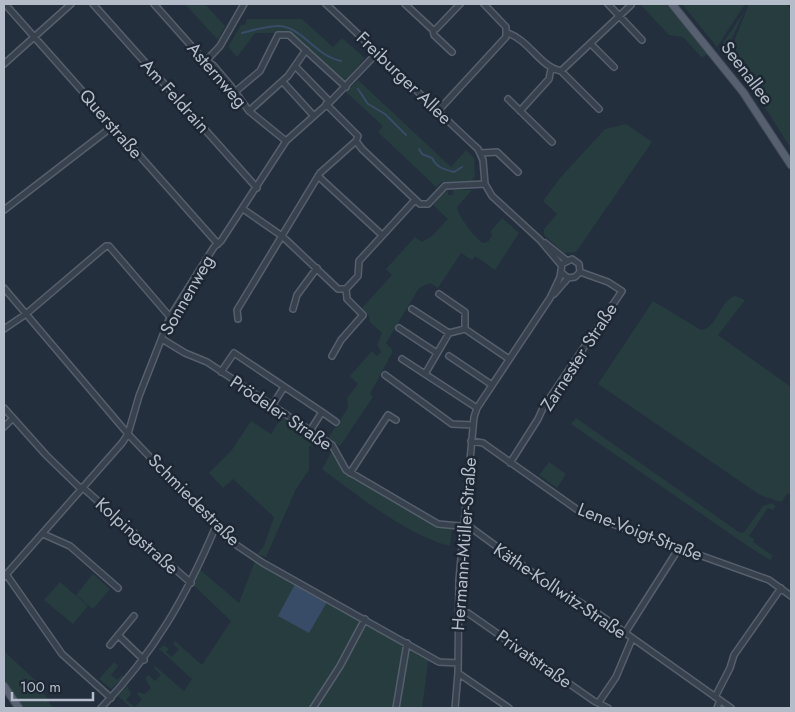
<svg xmlns="http://www.w3.org/2000/svg" width="795" height="712" viewBox="0 0 795 712" font-family="Jost,sans-serif">
	<rect width="100%" height="100%" fill="#242f3e"/>
	<path fill="#263c3f" d="M185,4H205L225,26L218,40Z
		M640,4H666L707,54L702,58L683,37L669,35Z
		M682,4H745L717,47Z
		M749,4H786L791,10V149L768,112L734,67L735,39Z
		M744,12L732,38L731,64L719,49Z
		M247,19H302L333,47L342,38L365,58L344,82L290,33H255L237,57L228,47L241,25H245Z
		M358,80L451,167L466,150L474,158L475,177L472,181L442,182L436,187L378,132L383,126L346,92Z
		M626,124L652,142L576,252L564,253L544,235V229L557,214L543,201L561,177L605,129Z
		M453,190H472L457,207C458,216 475,238 483,243L488,242L492,235L490,232L502,218L519,233L495,270L475,256L472,260L461,253L438,288L430,283L419,288L386,343L393,351L370,394L373,397L340,446L328,438L348,408L347,398L358,384L350,376L372,351L377,356L381,352L377,345L382,333L370,322L369,316L361,309L392,275L386,269L415,237L422,242L432,236L448,219L433,205L445,192L448,191V195H453Z
		M735,296L745,300L718,335L791,387V493L787,494L781,502L760,495L598,384L653,301L701,330C718,328 719,301 735,296Z
		M282,417L318,440L316,445L309,446V470L296,489L266,557L257,554L264,546L274,517L233,479L223,488L209,473L231,451L251,421L271,434Z
		M576,418L739,532L743,533L745,531L763,506L771,503L776,506L773,510L768,508L749,536L754,539L753,542L773,556L770,560L745,544L571,424Z
		M333,449L339,465L343,470L437,526L452,528L450,546C408,536 357,495 322,469Z
		M549,462L566,474L557,488L539,475Z
		M256,558L429,656L422,708H131L118,696L127,686L131,694L126,700L135,707L142,699L137,694L138,692L145,694L151,688L145,679L148,675L155,681L161,675L154,668L155,666L184,691L192,679L158,648H161L164,645L169,649L166,652L172,657L179,649L173,644L175,641L202,665L231,621L191,583L198,568L239,603Z
		M93,574L110,589L93,609L76,595Z
		M60,582L88,606L73,624L44,600Z
		M4,651L37,682L53,708H19L4,686Z
		M114,662L118,666L111,675L117,680L122,675L124,677L111,689L99,679Z"/>
	<path fill="#394c67" d="M295,584L327,602L309,633L278,616Z"/>
	<g fill="none" stroke-linecap="round" stroke-linejoin="round">
		<path stroke="#394c67" stroke-width="2" d="M242,33C254,30 269,25 281,26C303,29 316,56 341,61
			M358,89L368,104L385,114L406,135
			M419,149L422,154L432,158C437,168 444,169 454,172L462,167"/>
		<defs>
			<path id="minor" d="M5,4L218,244
				M93,4L257,188
				M154,4L202,58L213,65L231,86L249,111L286,141
				M326,4C378,52 426,101 478,149L483,160L485,184L492,196L540,240L561,265
				M405,4L433,30L436,29L460,4
				M608,4L642,40
				M433,30L434,35L452,52
				M508,33C530,41 540,67 561,71L631,5
				M591,44L614,67
				M206,61L220,46L244,4
				M4,64L71,4
				M295,66L330,102
				M561,71L599,109
				M283,82L313,115
				M235,92L260,71L278,35H289L346,87
				M508,99L552,142
				M326,104L358,136L356,141L362,149L420,204H428L445,186L485,184
				M249,111L288,76L306,50
				M520,111L549,79L551,69
				M437,112L506,37V27L484,4
				M481,153L497,152L518,172
				M318,176L382,235
				M243,209L282,236L338,289H346
				M4,210L113,126
				M545,243L566,260
				M4,288L128,434L229,540L263,563L439,662L458,663
				M346,289L358,276L359,261L415,200
				M554,294L568,278
				M293,309L297,295L317,268
				M412,309L449,333
				M238,319L237,310L320,173L356,141
				M399,328L437,353
				M4,329L26,314L106,246H109L170,317
				M465,329L509,359
				M162,339L185,353L207,362L332,445L346,470L438,524L470,527L548,584L593,610L731,708
				M332,356L341,340L363,315L347,299L346,289
				M449,356L492,385
				M402,359L477,408
				M221,372L234,353L322,412L310,431
				M425,374L449,333L465,329V312L439,294
				M385,375L452,424L473,425
				M272,406L284,387
				M4,408L46,455L81,489
				M322,412L336,422
				M4,427L12,419
				M471,441L483,443L582,513L769,580L791,596
				M510,463L538,419L543,408L622,291L608,282L580,272
				M350,473L388,415L396,420
				M82,487L191,583
				M43,534L70,546L118,588
				M6,574L62,654L111,698
				M4,577L122,443L128,434L139,396L170,317L214,247L221,241L286,141L333,99L378,52
				M458,612L468,613L594,701L608,708
				M625,633L679,548
				M118,635L144,660
				M110,645L134,616
				M458,673L509,708
				M715,697L730,668L734,655L781,588
				M599,702L616,677L632,639
				M101,708C154,653 186,597 216,526
				M313,708L340,666L365,619
				M396,708L407,643
				M455,708L458,673L459,580L474,417L477,408L550,298L560,277L562,264L572,259L579,264L580,272L575,277L568,278L562,273
				M717,708L720,700"/>
			<path id="major" d="M672,4L743,92L791,165
				M4,686L19,708"/>
		</defs>
		<use href="#minor" stroke="#565f6c" stroke-width="8"/>
		<use href="#major" stroke="#414a57" stroke-width="9"/>
		<use href="#minor" stroke="#38414e" stroke-width="5"/>
		<use href="#major" stroke="#56606e" stroke-width="7"/>
	</g>
	<g text-anchor="middle" stroke-width="5" stroke-linejoin="round" paint-order="stroke">
		<g font-size="18" fill="#b4bcc9" stroke="#1d2633">
			<text transform="translate(747 73) rotate(53)" y="6">Seenallee</text>
			<text transform="translate(217 75) rotate(49)" y="6">Asternweg</text>
			<text transform="translate(404 78) rotate(44)" y="6">Freiburger Allee</text>
			<text transform="translate(175 96) rotate(48)" y="6">Am Feldrain</text>
			<text transform="translate(111 124) rotate(49)" y="6">Querstraße</text>
			<text transform="translate(187 295) rotate(-60)" y="6">Sonnenweg</text>
			<text transform="translate(579 357) rotate(-57)" y="6">Zarnester Straße</text>
			<text transform="translate(281 413) rotate(34)" y="6">Prödeler Straße</text>
			<text transform="translate(194 500) rotate(45)" y="6">Schmiedestraße</text>
			<text transform="translate(640 532) rotate(21)" y="6">Lene-Voigt-Straße</text>
			<text transform="translate(137 536) rotate(42)" y="6">Kolpingstraße</text>
			<text transform="translate(464 544) rotate(-86)" y="6">Hermann-Müller-Straße</text>
			<text transform="translate(560 591) rotate(34)" y="6">Käthe-Kollwitz-Straße</text>
			<text transform="translate(534 659) rotate(35)" y="6">Privatstraße</text>
		</g>
	</g>
	<rect width="795" height="712" fill="none" stroke="#b4bcc9" stroke-width="10"/>
	<path d="M12 692v8h81v-8" fill="none" stroke="#b4bcc9" stroke-width="2.5"/>
	<text x="20" y="692" font-size="15" fill="#b4bcc9" stroke="#1d2633" stroke-width="4" paint-order="stroke">100 m</text>
</svg>
